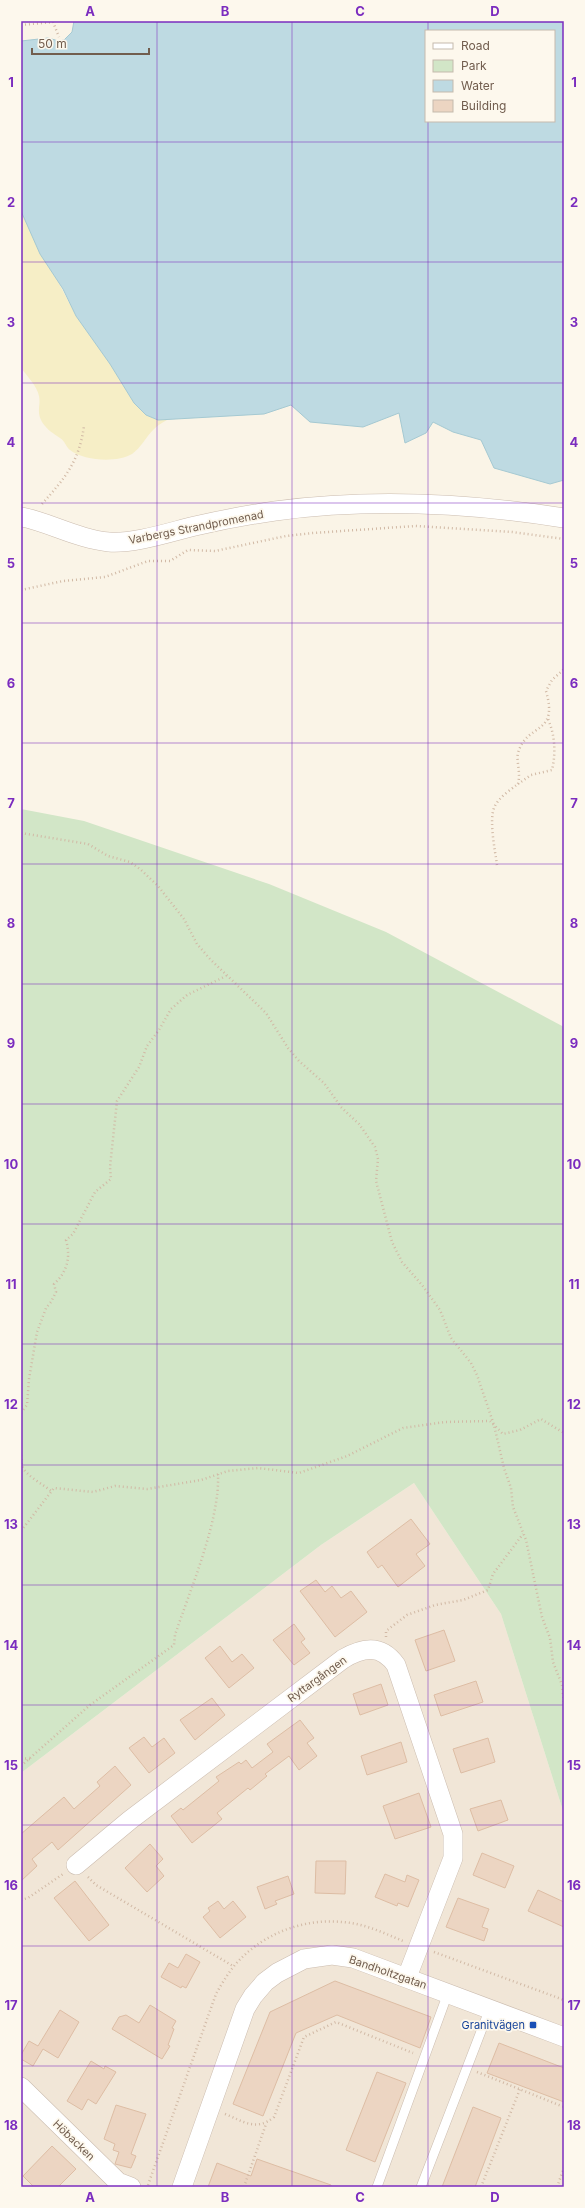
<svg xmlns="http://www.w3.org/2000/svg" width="585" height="2208" viewBox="0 0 585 2208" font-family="Inter,sans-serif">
	<rect width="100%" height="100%" fill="#faf4e7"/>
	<path fill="#f1e6d7" d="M414,1483L501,1614L564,1814V2187H21V1773L321,1545Z"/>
	<path fill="#d2e6c7" d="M21,809L84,821L269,884L386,932L564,1027V1814L501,1614L414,1483L321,1545L21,1773Z"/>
	<path fill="#f6eec6" d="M21,211L76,316L110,364L134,403L146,415L158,420H167C147,430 145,445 132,454C117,463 84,461 70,450C66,447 65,441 60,438C53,433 48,431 42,422C36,411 41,406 39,396C37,386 27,376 21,368Z"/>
	<path fill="#bedae2" stroke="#a5c9d2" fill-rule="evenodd" d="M74,21H564V480L550,484L494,468L481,440L453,432L433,422L426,433L405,443L399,413L363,427L310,422L291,405L264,414L158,420L146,415L134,403L110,364L76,316L63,289L40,254L21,211V41L48,38L59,41L64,40L72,32ZM426,31H554V121H426Z"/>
	<path fill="#ecd5c2" stroke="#ddbda4" d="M411,1519L430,1544L416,1554L425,1566L398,1587L382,1565L378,1568L367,1552Z
		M316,1580L325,1592L332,1586L341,1598L351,1591L367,1612L335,1637L300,1591Z
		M294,1624L305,1639L301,1642L310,1653L294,1665L273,1640Z
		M444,1630L455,1661L426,1671L415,1640Z
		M220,1646L232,1662L242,1654L254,1668L229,1688L205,1658Z
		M476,1681L483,1702L441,1716L434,1695Z
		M381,1684L388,1705L360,1715L353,1694Z
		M212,1698L225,1715L195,1740L180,1720Z
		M300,1720L314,1738L307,1743L317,1756L299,1770L289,1756L265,1774L267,1776L250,1790L248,1788L217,1813L222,1819L192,1843L171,1816L181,1808L183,1810L219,1781L216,1777L239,1762L241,1764L246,1760L252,1768L273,1752L267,1744Z
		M144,1737L152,1747L164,1738L175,1753L149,1773L129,1748Z
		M488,1738L495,1762L461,1773L453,1749Z
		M401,1742L407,1762L367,1775L361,1756Z
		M115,1766L131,1785L58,1850L52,1842L32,1859L37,1866L21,1881V1834L64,1797L74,1809L100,1786L97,1782Z
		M419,1793L431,1827L395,1839L383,1806Z
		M501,1800L508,1820L478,1831L470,1809Z
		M150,1844L163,1859L156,1866L164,1876L147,1892L125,1868Z
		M482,1853L514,1866L505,1888L473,1875Z
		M316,1861H346L345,1894L315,1893Z
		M385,1874L405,1882L407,1875L419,1880L408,1907L398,1903L397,1906L375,1897Z
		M288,1876L294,1894L275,1901L277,1904L265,1909L257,1887Z
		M75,1881L109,1925L89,1941L54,1898Z
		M538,1890L564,1902V1927L528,1911Z
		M458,1898L489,1909L482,1927L488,1929L484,1941L446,1927Z
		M218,1901L224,1909L233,1901L246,1917L220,1938L203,1917L210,1911L208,1908Z
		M186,1954L200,1962L186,1988L182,1986L181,1988L161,1977L169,1963L178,1968Z
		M335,1981L431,2017L420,2048L337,2015L296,2033L263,2116L233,2104L270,2012Z
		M150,2005L176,2021L172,2028L174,2029L168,2045L170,2046L162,2059L112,2029L119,2017L126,2015L139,2023Z
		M60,2010L79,2022L58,2058L43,2049L33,2066L21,2059V2055L29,2041L38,2046Z
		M499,2043L564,2068V2102L487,2073Z
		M91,2061L104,2069L105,2066L116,2072L96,2104L88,2099L82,2110L67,2101Z
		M377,2072L406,2083L375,2162L346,2150Z
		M116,2105L146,2114L131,2154L136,2156L131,2168L115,2164L119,2152L113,2150L115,2144L104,2139Z
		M473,2107L501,2118L475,2187H442Z
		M52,2146L76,2169L58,2187H34L23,2176Z
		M257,2159L331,2185V2187H208L217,2163L251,2176Z"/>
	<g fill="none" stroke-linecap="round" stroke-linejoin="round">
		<defs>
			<path id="lane" d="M377,2187L448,1993
				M421,2187L490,2008"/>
			<path id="street" d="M22,517C51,523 78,539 109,542C134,544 170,532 195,526C221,520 248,515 275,511C371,498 469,503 564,518
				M76,1865L130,1820L343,1659C363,1647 381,1644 396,1665L453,1834V1858L407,1977
				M21,2087L118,2182L131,2187
				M182,2187L245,2009L253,1996L265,1982L277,1973L304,1959L332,1955L353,1958L564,2037"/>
		</defs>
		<use href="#lane" stroke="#cbbcaf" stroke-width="10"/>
		<use href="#street" stroke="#cbbcaf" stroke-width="20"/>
		<path stroke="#d1b9a5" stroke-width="2.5" stroke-dasharray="1 3" stroke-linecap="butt" d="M21,25L53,22L59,37
			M42,504C65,478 79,462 84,426
			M21,590L63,581L105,577L148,561H170L188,550L215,551L286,536L313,533L415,526L512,532L564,539
			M518,784L531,775L552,770C556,753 555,735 548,719
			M21,833L88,844L108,856L130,862L140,869L158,886L184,919L197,944L210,959L266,1013L288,1048L299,1061L324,1083L341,1107L359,1124L375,1147L378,1159L376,1181L392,1242L402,1262L422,1285L440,1310L451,1338L471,1363L477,1375L494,1425L504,1468L511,1488L513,1507L526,1540L542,1617L550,1638L553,1662L562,1685L564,1705
			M497,865C495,850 489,821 494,808C498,798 510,790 518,784C521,772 516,761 518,753C527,722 559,736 546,691L552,680L564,669
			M21,1413L27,1405L29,1379L37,1332L46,1308L51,1302L56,1292L54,1284C67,1272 71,1258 66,1240L73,1234L95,1192L111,1179L110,1167L117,1101L139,1067L147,1046L159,1030L171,1009L187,995L226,976
			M21,1455C22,1459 21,1462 22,1465C24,1475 43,1484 51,1491
			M21,1531L54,1488L93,1492L115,1486L147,1489L201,1480L228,1471L258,1468L299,1473L347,1456L403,1428L445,1422L490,1421L503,1434L520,1430L541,1419L564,1433
			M386,1637V1631L407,1615L435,1605L463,1600L488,1590L493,1574L523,1534
			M21,1758L30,1759
			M21,1766L90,1705L174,1645L175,1635C190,1590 220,1521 218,1474
			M88,1877L96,1885L233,1966
			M21,1900L28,1898L63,1874
			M434,1952L564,2000
			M477,2072L564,2107
			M225,2114C243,2121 256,2132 274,2117L304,2037L336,2022L413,2053
			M148,2185L216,1994C221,1985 227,1975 234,1966C260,1935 302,1918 342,1922C363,1923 384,1933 403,1941
			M244,2187L266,2124
			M481,2187L520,2089
			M557,2187L564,2168"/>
		<use href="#lane" stroke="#fff" stroke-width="9"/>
		<use href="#street" stroke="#fff" stroke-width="19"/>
	</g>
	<path fill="none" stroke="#7b2cbf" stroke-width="1" stroke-opacity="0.55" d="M157,21V2187M292,21V2187M428,21V31M428,121V2187M21,142H564M21,262H564M21,383H564M21,503H564M21,623H564M21,743H564M21,864H564M21,984H564M21,1104H564M21,1224H564M21,1344H564M21,1465H564M21,1585H564M21,1705H564M21,1825H564M21,1946H564M21,2066H564"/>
	<rect fill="#1a4fb4" stroke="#fdf8ed" stroke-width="1.5" x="529" y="2021" width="8" height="8" rx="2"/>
	<g text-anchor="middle" stroke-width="3.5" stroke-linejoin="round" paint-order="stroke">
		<g font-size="11" fill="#715d4e" stroke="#fdf8ed">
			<text transform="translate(196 527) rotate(-11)" y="4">Varbergs Strandpromenad</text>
			<text transform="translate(317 1679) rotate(-36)" y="4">Ryttargången</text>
			<text transform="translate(388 1972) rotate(19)" y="4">Bandholtzgatan</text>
			<text transform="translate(74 2140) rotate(44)" y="4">Höbacken</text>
		</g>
		<g font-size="11" fill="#164399" stroke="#fdf8ed" text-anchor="end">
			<text x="525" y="2029">Granitvägen</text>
		</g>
	</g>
	<rect width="585" height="2208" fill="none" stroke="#fdf8ed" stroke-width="44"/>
	<rect x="425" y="30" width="130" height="92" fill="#fdf8ed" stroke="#c5baad"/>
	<rect x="433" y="43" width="20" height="6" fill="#ffffff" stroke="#c5baad"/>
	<text x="461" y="50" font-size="12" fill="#715d4e">Road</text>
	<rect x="433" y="60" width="20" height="12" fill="#d2e6c7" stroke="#c5baad"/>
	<text x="461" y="70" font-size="12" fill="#715d4e">Park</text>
	<rect x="433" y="80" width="20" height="12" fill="#bedae2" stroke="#c5baad"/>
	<text x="461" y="90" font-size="12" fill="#715d4e">Water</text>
	<rect x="433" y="100" width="20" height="12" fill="#ecd5c2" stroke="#c5baad"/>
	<text x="461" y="110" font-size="12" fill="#715d4e">Building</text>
	<path d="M32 48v6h117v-6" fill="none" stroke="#715d4e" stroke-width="2"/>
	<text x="38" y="48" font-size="12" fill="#715d4e" stroke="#fdf8ed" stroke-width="3" paint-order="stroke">50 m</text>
	<rect x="22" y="22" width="541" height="2164" fill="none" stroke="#7b2cbf" stroke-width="1.5"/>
	<g font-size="13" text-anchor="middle" font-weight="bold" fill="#7b2cbf">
		<text x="90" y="16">A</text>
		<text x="225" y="16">B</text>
		<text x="360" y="16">C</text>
		<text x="495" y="16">D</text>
		<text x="11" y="87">1</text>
		<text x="574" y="87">1</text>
		<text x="11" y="207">2</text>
		<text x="574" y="207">2</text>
		<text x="11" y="327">3</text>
		<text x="574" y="327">3</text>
		<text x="11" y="447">4</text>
		<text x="574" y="447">4</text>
		<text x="11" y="568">5</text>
		<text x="574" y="568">5</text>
		<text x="11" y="688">6</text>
		<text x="574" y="688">6</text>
		<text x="11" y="808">7</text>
		<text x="574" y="808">7</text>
		<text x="11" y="928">8</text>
		<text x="574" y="928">8</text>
		<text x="11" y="1048">9</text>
		<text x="574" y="1048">9</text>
		<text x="11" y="1169">10</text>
		<text x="574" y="1169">10</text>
		<text x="11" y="1289">11</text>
		<text x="574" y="1289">11</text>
		<text x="11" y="1409">12</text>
		<text x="574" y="1409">12</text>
		<text x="11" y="1529">13</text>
		<text x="574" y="1529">13</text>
		<text x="11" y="1650">14</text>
		<text x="574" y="1650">14</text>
		<text x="11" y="1770">15</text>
		<text x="574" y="1770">15</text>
		<text x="11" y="1890">16</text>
		<text x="574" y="1890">16</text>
		<text x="11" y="2010">17</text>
		<text x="574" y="2010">17</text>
		<text x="11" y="2130">18</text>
		<text x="574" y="2130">18</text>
		<text x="90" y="2202">A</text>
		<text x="225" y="2202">B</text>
		<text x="360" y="2202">C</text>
		<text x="495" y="2202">D</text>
	</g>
</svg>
